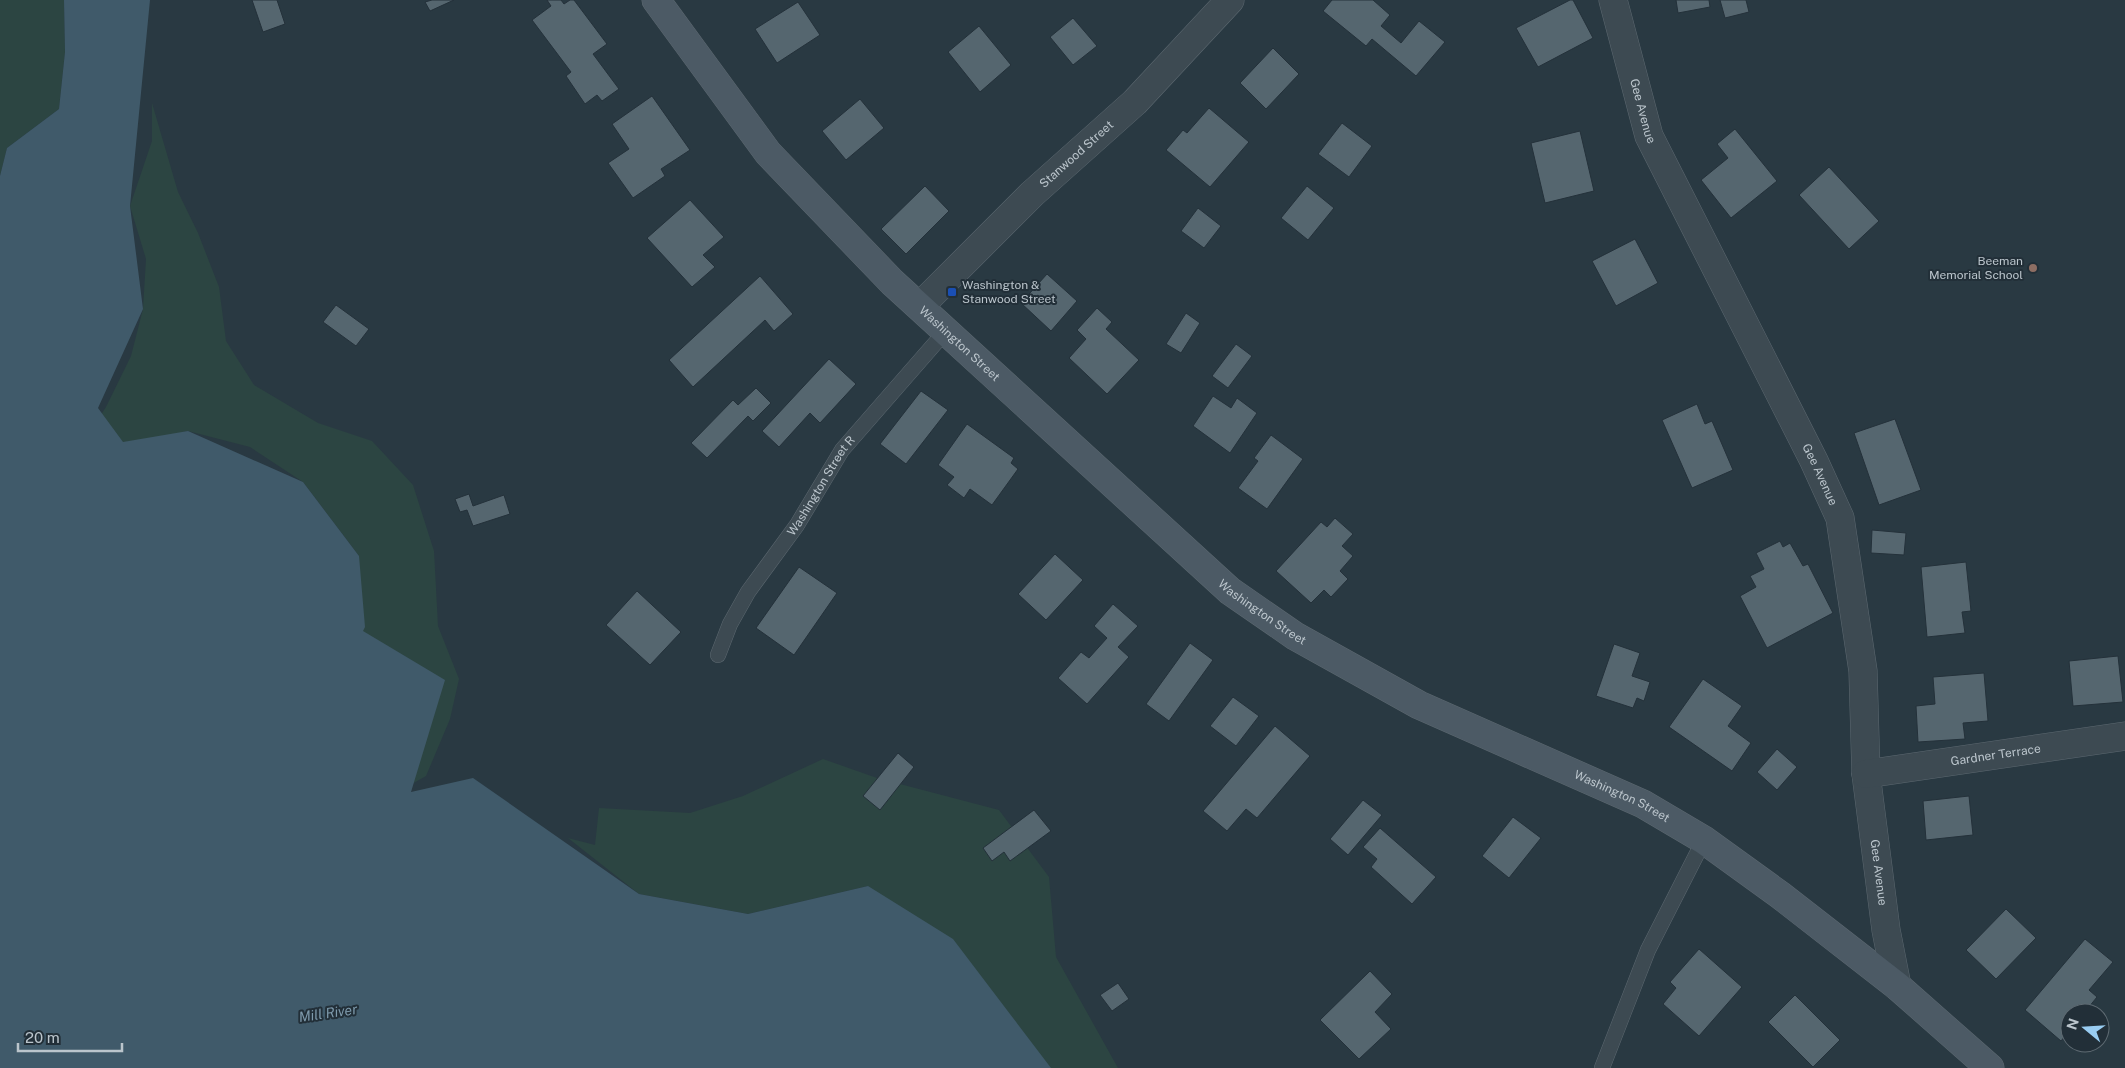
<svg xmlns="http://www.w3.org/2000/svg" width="2125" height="1068" viewBox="0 0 2125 1068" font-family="'Public Sans',sans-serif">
	<rect width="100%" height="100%" fill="#293942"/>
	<path fill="#2c4542" d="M0,0H64L65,52L59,109L7,148L0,176Z
		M152,103L178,192L198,233L219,287L226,341L254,385L318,423L372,441L413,485L434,551L438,626L459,679L450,719L426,776L389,797L332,765L359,556L303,482L250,447L188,431L117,449H79L106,407L131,356L143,309L146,259L130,206L152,141Z
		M823,759L877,778L999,810L1049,877L1056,957L1118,1068H1043L868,886L748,914L639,894L568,838L595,845L599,808L690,813L743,796Z"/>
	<path fill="#405a6a" d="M64,0H150L130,206L143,309L98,408L123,442L188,431L303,482L359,556L365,627L363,631L445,680L411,792L473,778L639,894L748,914L868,886L953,939L1051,1068H0V176L7,148L59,109L65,52Z"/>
	<path fill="#55666f" stroke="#24313a" d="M252,0H277L285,24L263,32Z
		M432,0H454L430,11L425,2Z
		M547,0H561L564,4L570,0H574L607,44L593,54L619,89L602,101L597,95L585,104L566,76L571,72L532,20L551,6Z
		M1332,0H1373L1390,15L1381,26L1401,43L1419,21L1445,42L1416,76L1372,39L1366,46L1323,11Z
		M1570,0H1573L1593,38L1538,67L1516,28Z
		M1676,0H1709L1710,7L1678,13Z
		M1720,0H1746L1749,12L1725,18Z
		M798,2L820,35L777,63L755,29Z
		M1073,18L1097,46L1073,65L1050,37Z
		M979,26L1011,65L980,92L948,52Z
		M1273,48L1299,74L1266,109L1240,83Z
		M652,96L690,150L661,169L665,176L633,198L608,163L629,149L612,124Z
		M860,99L884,128L846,160L822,131Z
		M1209,108L1249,142L1210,187L1166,150L1183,130L1187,133Z
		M1342,123L1372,146L1349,177L1318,154Z
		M1735,129L1777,181L1731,218L1701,180L1728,158L1717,144Z
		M1580,131L1594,191L1545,203L1531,143Z
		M1829,167L1879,221L1849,249L1799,195Z
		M925,186L949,211L906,254L881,229Z
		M1307,186L1334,208L1308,240L1281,218Z
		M690,200L724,237L703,255L715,267L692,287L647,238Z
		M1198,208L1221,226L1204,248L1181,231Z
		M1635,239L1658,283L1616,306L1592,261Z
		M1047,274L1077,301L1051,331L1021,303Z
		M760,276L793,314L774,331L765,320L693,387L669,360Z
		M336,305L369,329L356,346L323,322Z
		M1097,308L1112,322L1106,329L1139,360L1107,394L1069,358L1086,339L1077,330Z
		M1186,313L1200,323L1181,353L1166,344Z
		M1236,344L1252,356L1228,388L1212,376Z
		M829,359L856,384L820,423L810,413L779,447L762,431Z
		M756,388L771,403L753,421L748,416L707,458L691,443L733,400L738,405Z
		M921,391L948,410L906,464L880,444Z
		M1213,396L1231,408L1237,398L1257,413L1230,453L1193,426Z
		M1697,404L1705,424L1712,421L1733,470L1692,488L1662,420Z
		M1895,419L1921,490L1879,505L1854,433Z
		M967,424L1014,458L1011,463L1018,469L992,505L970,489L964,498L947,485L954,477L938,465Z
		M1271,435L1303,459L1267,509L1238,488L1258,461L1254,458Z
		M469,494L473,506L504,495L510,514L473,526L467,510L460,512L455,499Z
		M1335,518L1353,534L1342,546L1353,556L1340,571L1348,579L1331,597L1324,590L1311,603L1276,571L1321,522L1327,527Z
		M1872,530L1906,533L1904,555L1871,553Z
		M1780,541L1783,547L1790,543L1803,566L1808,564L1833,613L1767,648L1740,596L1756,587L1750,576L1764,569L1756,553Z
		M1055,554L1083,580L1046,620L1018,594Z
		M1966,562L1971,611L1962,612L1965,633L1927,637L1921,567Z
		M799,567L837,593L794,655L756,628Z
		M637,591L681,632L650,665L606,625Z
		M1113,604L1138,626L1118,647L1129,657L1087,704L1058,678L1081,652L1089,658L1107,638L1094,626Z
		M1190,643L1213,660L1169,721L1146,704Z
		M1614,644L1640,653L1632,676L1650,682L1644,701L1637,698L1633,708L1596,696Z
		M2118,656L2123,702L2073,706L2069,661Z
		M1984,673L1988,721L1963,723L1965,739L1918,742L1916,706L1935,704L1933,677Z
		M1703,679L1742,706L1728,726L1751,743L1732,771L1669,727Z
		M1233,697L1259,716L1236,746L1210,726Z
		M1275,726L1310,756L1257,818L1246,809L1227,831L1203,811Z
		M1777,749L1797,767L1777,790L1757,772Z
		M898,753L914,767L880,810L863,796Z
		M1969,796L1973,835L1926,840L1923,801Z
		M1363,800L1382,815L1348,855L1330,839Z
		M1034,810L1051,831L1010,861L1004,852L992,861L983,848Z
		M1513,817L1541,838L1509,878L1482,856Z
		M1380,828L1436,877L1412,904L1371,867L1377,859L1363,847Z
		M2006,909L2036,938L1996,979L1966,950Z
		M2085,939L2113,962L2089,990L2097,997L2084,1013H2070V1030L2061,1041L2025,1010Z
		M1699,949L1742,987L1699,1036L1663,1004L1676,988L1670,982Z
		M1370,971L1392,994L1375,1012L1391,1029L1359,1059L1320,1020Z
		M1118,983L1129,999L1112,1011L1100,995Z
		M1795,995L1840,1040L1813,1067L1768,1022Z"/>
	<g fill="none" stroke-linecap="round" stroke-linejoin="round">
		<defs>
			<g id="lane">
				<path id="s1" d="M718,655L730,624L748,592L797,525L842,450L945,332"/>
				<path d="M1602,1068L1648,950L1704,840"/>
			</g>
			<g id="street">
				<path id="s2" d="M1613,0L1649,136L1814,461L1840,518L1863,671L1866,774L1886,930L1897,986"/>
				<path id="s3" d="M920,306L1032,194L1135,102L1230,0"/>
				<path id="s4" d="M1866,774L2125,736"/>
			</g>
			<g id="secondary">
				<path id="s5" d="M656,0L768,153L892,282L1230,591L1295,636L1419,705L1643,804L1704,840L1780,895L1897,986L1990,1068"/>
			</g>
		</defs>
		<use href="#lane" stroke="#5c6870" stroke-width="16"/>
		<use href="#street" stroke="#5c6870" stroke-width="29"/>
		<use href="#secondary" stroke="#5c6870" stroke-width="29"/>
		<use href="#lane" stroke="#3d4a52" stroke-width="15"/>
		<use href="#street" stroke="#3d4a52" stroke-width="28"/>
		<use href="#secondary" stroke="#4c5a65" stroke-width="28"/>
	</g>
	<circle fill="#8d6e63" stroke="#222f38" stroke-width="2" cx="2033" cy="268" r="5"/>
	<rect fill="#1a4fb4" stroke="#222f38" stroke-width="2" x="947" y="287" width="10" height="10" rx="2.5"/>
	<g text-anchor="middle" stroke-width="4" stroke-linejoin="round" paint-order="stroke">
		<g font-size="12" fill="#bbc5cc" stroke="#222f38">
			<text dy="4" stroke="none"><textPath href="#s2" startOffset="115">Gee Avenue</textPath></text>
			<text dy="4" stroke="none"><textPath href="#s3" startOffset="218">Stanwood Street</textPath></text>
			<text dy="4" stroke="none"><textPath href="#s5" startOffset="460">Washington Street</textPath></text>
			<text dy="4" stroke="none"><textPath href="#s2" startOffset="520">Gee Avenue</textPath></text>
			<text dy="4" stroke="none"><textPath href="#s1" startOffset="199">Washington Street R</textPath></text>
			<text dy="4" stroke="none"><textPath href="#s5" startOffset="865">Washington Street</textPath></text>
			<text dy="4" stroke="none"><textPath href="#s4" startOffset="131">Gardner Terrace</textPath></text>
			<text dy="4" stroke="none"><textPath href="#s5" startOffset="1270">Washington Street</textPath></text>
			<text dy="4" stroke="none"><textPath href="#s2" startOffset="925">Gee Avenue</textPath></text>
		</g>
		<g font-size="12" fill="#bbc5cc" stroke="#222f38" text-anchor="end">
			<text x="2023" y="265">Beeman<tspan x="2023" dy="14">Memorial School</tspan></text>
			<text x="962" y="289" text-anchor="start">Washington &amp;<tspan x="962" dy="14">Stanwood Street</tspan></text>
		</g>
		<g font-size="14" font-style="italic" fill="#7e9aac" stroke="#222f38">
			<text transform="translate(328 1013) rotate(-8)" y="5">Mill River</text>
		</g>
	</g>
	<g transform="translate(2085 1028) rotate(288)"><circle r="24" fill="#222f38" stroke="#5f6b73"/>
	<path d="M0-4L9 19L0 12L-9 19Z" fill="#99cdf2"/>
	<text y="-8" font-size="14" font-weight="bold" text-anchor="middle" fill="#bbc5cc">N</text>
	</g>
	<path d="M18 1043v8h104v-8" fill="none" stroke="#bbc5cc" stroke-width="2.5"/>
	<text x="25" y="1043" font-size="15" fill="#bbc5cc" stroke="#222f38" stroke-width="4" paint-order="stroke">20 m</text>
</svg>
